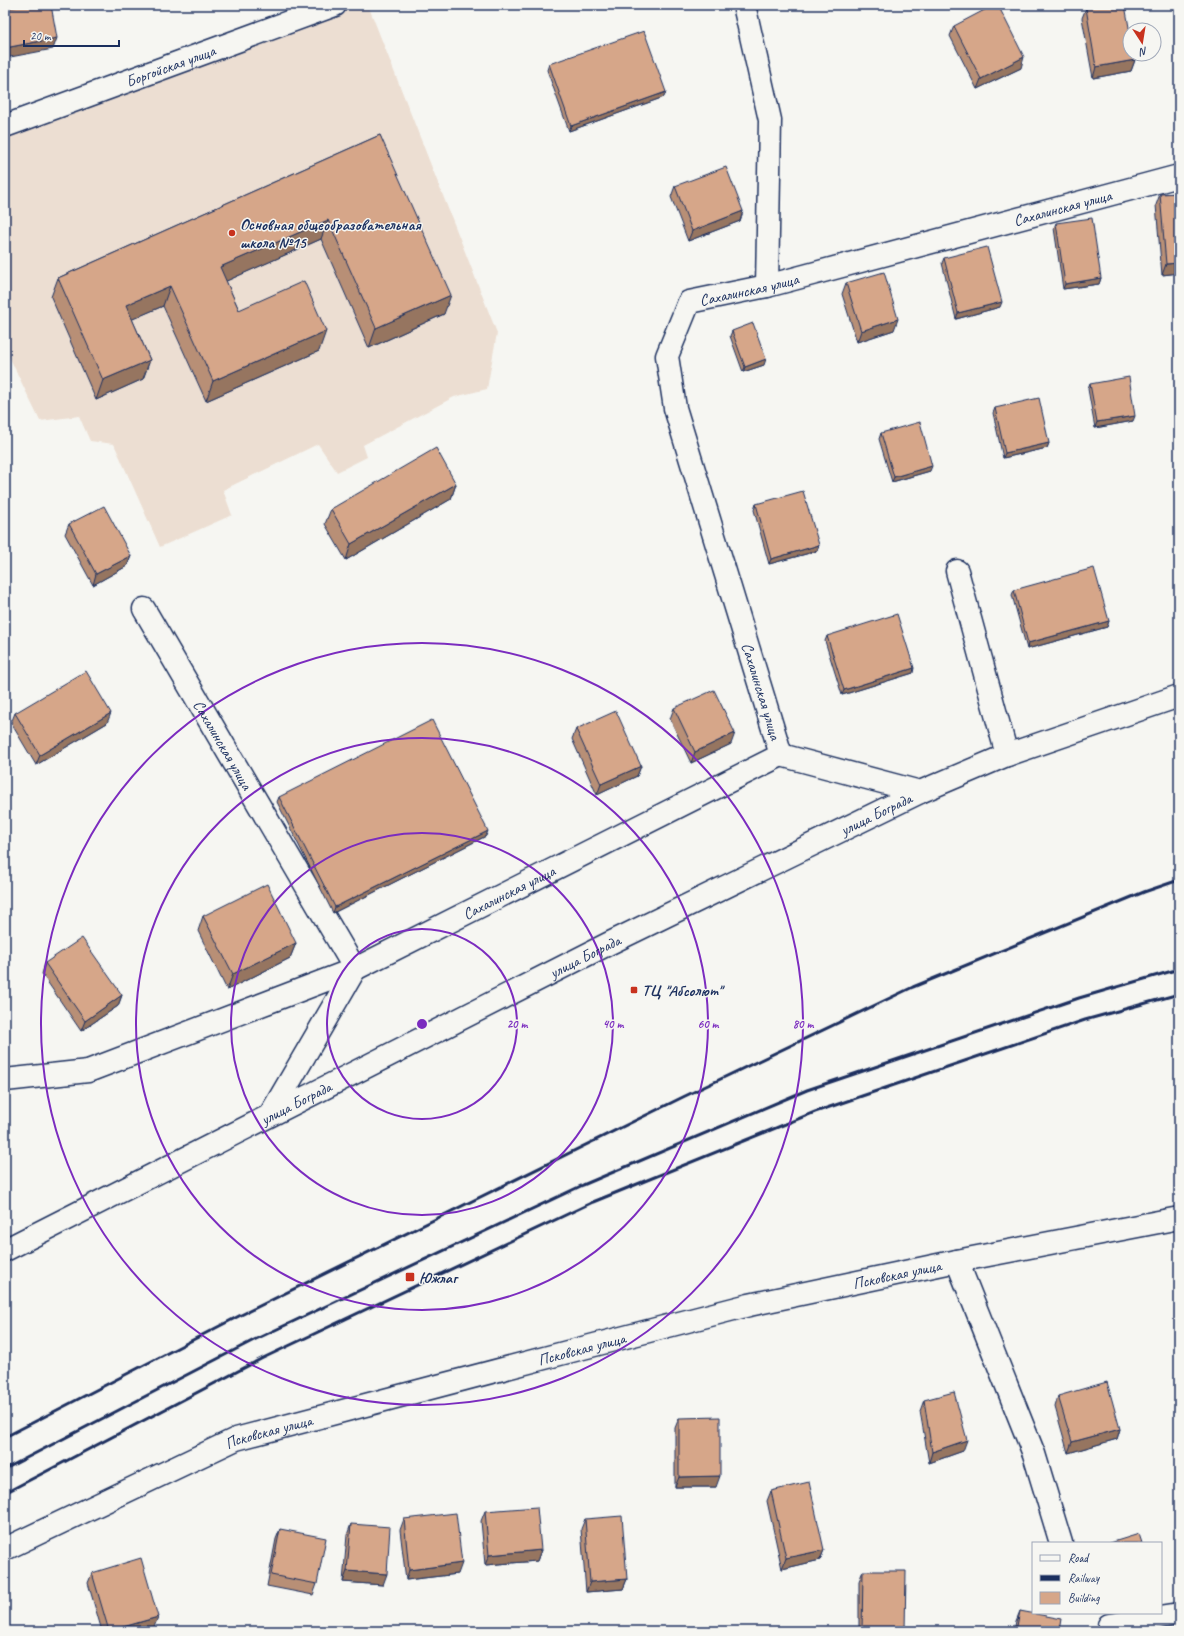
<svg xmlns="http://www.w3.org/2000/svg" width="1184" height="1636" viewBox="0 0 1184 1636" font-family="Caveat,sans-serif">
	<rect width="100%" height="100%" fill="#f6f6f2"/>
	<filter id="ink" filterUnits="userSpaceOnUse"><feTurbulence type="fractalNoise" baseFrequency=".025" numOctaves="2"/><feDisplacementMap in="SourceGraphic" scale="8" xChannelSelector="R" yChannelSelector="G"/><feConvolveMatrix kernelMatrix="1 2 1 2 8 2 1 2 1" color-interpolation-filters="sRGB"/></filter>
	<g filter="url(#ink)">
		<path fill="#ecded2" d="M363,5H368L497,333L487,389L454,397L363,445L367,457L337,472L318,444L223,490L232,515L160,547L114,444L90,441L79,416L40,421L5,348V134Z"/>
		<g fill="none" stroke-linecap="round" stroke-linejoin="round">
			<defs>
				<g id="minor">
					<path d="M744,5L770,120L767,286"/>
					<path id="s1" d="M5,126L335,5"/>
					<path d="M957,571L1007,755"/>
					<path id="s2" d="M144,609L355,969L781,755L675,408L667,356L689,302L767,286L1179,176"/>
					<path d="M781,755L920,792"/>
					<path d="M5,1080L88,1071L355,969L270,1115"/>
					<path d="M957,1261L1034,1454L1061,1543"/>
					<path d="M1109,1625L1179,1614"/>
				</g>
				<g id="tertiary">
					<path id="s3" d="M5,1549L236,1439L575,1350L749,1305L957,1261L1179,1218"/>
				</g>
				<g id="secondary">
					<path id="s4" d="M5,1250L608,944L920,792L1007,755L1179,696"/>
				</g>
			</defs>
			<use href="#minor" stroke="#1b2f5e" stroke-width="25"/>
			<use href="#tertiary" stroke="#1b2f5e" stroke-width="25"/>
			<use href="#secondary" stroke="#1b2f5e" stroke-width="25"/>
			<use href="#minor" stroke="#f6f6f2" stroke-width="22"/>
			<use href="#tertiary" stroke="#f6f6f2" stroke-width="22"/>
			<use href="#secondary" stroke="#f6f6f2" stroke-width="22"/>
			<path stroke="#1b2f5e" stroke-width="3" d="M5,1437L239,1316L683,1097L913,987L1144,892L1179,880
				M5,1469L254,1340L583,1185L807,1090L1079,998L1179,969
				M5,1493L261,1359L593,1202L815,1112L1085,1020L1179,994"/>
		</g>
		<path fill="#b88f76" stroke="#1b2f5e" d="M1086,8L1135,60L1131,71L1093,78L1082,18Z
			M954,26L1021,68L977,89L950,36Z
			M549,64L664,97L569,131L547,70Z
			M380,135L444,314L369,348L321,239L226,281L239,310L319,351L206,401L163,306L132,319L150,360L143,379L96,400L51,297L58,278Z
			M675,186L743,211L740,221L688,241L671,197Z
			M1179,193V273L1162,275L1156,205L1160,194Z
			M1056,223L1101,278L1099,284L1063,289L1054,228Z
			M944,258L1000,307L956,319L942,263Z
			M846,283L894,330L857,342L842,294Z
			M732,331L764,365L743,372L730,336Z
			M1090,384L1133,421L1095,428L1088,389Z
			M995,408L1049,443L1047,448L1003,458L993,413Z
			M881,433L930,471L892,482L879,439Z
			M456,484L451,499L346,560L325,524L331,509Z
			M756,504L819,545L817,551L769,564L754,510Z
			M69,524L131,556L127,566L93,585L65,534Z
			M1014,590L1109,621L1107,627L1027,649L1012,595Z
			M827,636L913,673L842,695L825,641Z
			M674,708L731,744L691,763L670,719Z
			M15,713L107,723L36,765L11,723Z
			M576,729L641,766L637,776L597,795L572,739Z
			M279,797L486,836L333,913L277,802Z
			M203,916L296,943L290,958L227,990L198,931Z
			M45,963L122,995L118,1006L81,1031L42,974Z
			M1058,1396L1120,1429L1117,1439L1068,1453L1055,1407Z
			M924,1400L963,1451L929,1463L920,1411Z
			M679,1418L716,1487H675V1428Z
			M771,1491L824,1550L820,1560L782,1569L767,1501Z
			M485,1511L541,1550L537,1561L485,1565L481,1521Z
			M404,1519L458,1574L406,1580L400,1530Z
			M585,1519L627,1579L623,1589L586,1592L581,1529Z
			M351,1524L383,1585L343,1582L347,1535Z
			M280,1529L317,1584L313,1595L267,1586L276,1539Z
			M863,1571L905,1631H859V1581Z
			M92,1573L154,1627L141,1631H102L88,1583Z
			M1020,1611L1060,1631H1014L1016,1621Z"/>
		<path fill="#967460" stroke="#1b2f5e" d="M57,38L53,49L5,58V48Z
			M1024,57L1021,68L977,89L981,79Z
			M1135,60L1131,71L1093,78L1096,67Z
			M666,92L664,97L569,131L571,126Z
			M743,211L740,221L688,241L692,231Z
			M328,220L321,239L213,287L220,267Z
			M1179,263V273L1162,275L1166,264Z
			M1101,278L1099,284L1063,289L1065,284Z
			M170,286L163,306L119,325L126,305Z
			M451,295L444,314L369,348L376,328Z
			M1002,302L1000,307L956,319L958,313Z
			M898,319L894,330L857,342L861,331Z
			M326,331L319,351L206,401L213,381Z
			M766,359L764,365L743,372L745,367Z
			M150,360L143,379L96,400L103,380Z
			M1135,416L1133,421L1095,428L1097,422Z
			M1049,443L1047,448L1003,458L1005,453Z
			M932,466L930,471L892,482L894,477Z
			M456,484L451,499L346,560L351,544Z
			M819,545L817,551L769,564L771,559Z
			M131,556L127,566L93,585L96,574Z
			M1109,621L1107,627L1027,649L1028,643Z
			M914,668L913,673L842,695L844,690Z
			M111,713L107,723L36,765L40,755Z
			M735,733L731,744L691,763L695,752Z
			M641,766L637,776L597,795L601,784Z
			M488,831L486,836L333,913L335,907Z
			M296,943L290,958L227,990L233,974Z
			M122,995L118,1006L81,1031L85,1021Z
			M1120,1429L1117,1439L1068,1453L1072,1442Z
			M967,1440L963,1451L929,1463L932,1452Z
			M720,1476L716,1487H675L679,1477Z
			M541,1550L537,1561L485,1565L489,1555Z
			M824,1550L820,1560L782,1569L786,1558Z
			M462,1563L458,1574L406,1580L409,1570Z
			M347,1571L387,1574L383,1585L343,1582Z
			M627,1579L623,1589L586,1592L590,1582Z
			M158,1617L154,1627L141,1631H110Z"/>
		<path fill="#d6a689" stroke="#1b2f5e" d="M25,5H51L57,38L5,48V9Z
			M994,5H998L1024,57L981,79L954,26Z
			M1103,5H1125L1130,33V54H1134L1135,60L1096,67L1086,8Z
			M644,31L666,92L571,126L549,64Z
			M380,135L451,295L376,328L328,220L220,267L239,310L304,281L326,331L213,381L170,286L126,305L150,360L103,380L58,278Z
			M726,167L743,211L692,231L675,186Z
			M1179,193V263L1166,264L1160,194Z
			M1092,218L1101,278L1065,284L1056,223Z
			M987,247L1002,302L958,313L944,258Z
			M884,272L898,319L861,331L846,283Z
			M753,323L766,359L745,367L732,331Z
			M1129,377L1135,416L1097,422L1090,384Z
			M1039,398L1049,443L1005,453L995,408Z
			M920,422L932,466L894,477L881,433Z
			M436,448L456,484L351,544L331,509Z
			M803,491L819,545L771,559L756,504Z
			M104,506L131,556L96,574L69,524Z
			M1094,568L1109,621L1028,643L1014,590Z
			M897,614L914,668L844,690L827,636Z
			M86,671L111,713L40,755L15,713Z
			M714,690L735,733L695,752L674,708Z
			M616,711L641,766L601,784L576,729Z
			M432,720L488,831L335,907L279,797Z
			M267,884L296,943L233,974L203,916Z
			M82,938L122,995L85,1021L45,963Z
			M1107,1382L1120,1429L1072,1442L1058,1396Z
			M954,1392L967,1440L932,1452L924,1400Z
			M720,1417V1476L679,1477V1418Z
			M809,1482L824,1550L786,1558L771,1491Z
			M537,1507L541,1550L489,1555L485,1511Z
			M456,1513L462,1563L409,1570L404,1519Z
			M622,1516L627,1579L590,1582L585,1519Z
			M351,1524L390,1527L387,1574L347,1571Z
			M280,1529L326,1538L317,1584L271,1575Z
			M1139,1534L1142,1543H1110Z
			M141,1558L158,1617L109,1631L92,1573Z
			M863,1571H906L905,1631H862Z
			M1020,1611L1062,1619L1060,1631H1016Z"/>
	</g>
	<g fill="none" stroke="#7b2cbf" stroke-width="2">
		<circle cx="422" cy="1024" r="95"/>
		<circle cx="422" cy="1024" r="191"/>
		<circle cx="422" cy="1024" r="286"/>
		<circle cx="422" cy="1024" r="381"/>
	</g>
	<g fill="#c8321e" stroke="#f6f6f2" stroke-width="1.5">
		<circle cx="232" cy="233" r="4"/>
		<rect x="630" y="986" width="8" height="8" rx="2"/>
		<rect x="405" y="1272" width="10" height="10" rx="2"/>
	</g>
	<g text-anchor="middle" stroke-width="3" stroke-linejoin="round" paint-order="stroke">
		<g font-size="16" fill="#1b2f5e" stroke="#f6f6f2">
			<text dy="6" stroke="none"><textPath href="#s1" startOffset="176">Боргойская улица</textPath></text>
			<text dy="6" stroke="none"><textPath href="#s2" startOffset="1753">Сахалинская улица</textPath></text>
			<text dy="6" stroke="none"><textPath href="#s2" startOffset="1429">Сахалинская улица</textPath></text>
			<text transform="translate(762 691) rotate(73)" y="6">Сахалинская улица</text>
			<text dy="6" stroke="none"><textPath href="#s2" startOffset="157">Сахалинская улица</textPath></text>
			<text dy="6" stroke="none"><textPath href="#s4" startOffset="974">улица Бограда</textPath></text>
			<text dy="6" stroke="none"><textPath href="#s2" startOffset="589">Сахалинская улица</textPath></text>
			<text dy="6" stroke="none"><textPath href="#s4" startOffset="650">улица Бограда</textPath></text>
			<text dy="6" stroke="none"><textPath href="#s4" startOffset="326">улица Бограда</textPath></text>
			<text dy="6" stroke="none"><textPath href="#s3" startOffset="937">Псковская улица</textPath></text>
			<text dy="6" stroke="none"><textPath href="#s3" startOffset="613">Псковская улица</textPath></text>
			<text dy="6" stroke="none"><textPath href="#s3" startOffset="289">Псковская улица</textPath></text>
		</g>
		<g font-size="16" font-weight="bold" fill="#1b2f5e" stroke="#f6f6f2" text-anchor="start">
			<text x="240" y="230">Основная общеобразовательная<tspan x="240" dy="18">школа №15</tspan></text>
			<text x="642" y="996">ТЦ "Абсолют"</text>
			<text x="419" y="1283">Южлаг</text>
		</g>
	</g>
	<circle cx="422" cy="1024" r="6" fill="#7b2cbf" stroke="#f6f6f2" stroke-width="2"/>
	<g font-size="12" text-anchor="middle" font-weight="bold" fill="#7b2cbf" stroke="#f6f6f2" stroke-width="3" stroke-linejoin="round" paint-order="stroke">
		<text x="517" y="1028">20 m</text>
		<text x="613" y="1028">40 m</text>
		<text x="708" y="1028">60 m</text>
		<text x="803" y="1028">80 m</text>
	</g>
	<rect width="1184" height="1636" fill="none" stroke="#f6f6f2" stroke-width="20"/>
	<rect x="10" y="10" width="1164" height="1616" fill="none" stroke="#1b2f5e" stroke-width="1.5" filter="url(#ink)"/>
	<rect x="1032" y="1542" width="130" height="72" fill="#f6f6f2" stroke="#9ea6b7"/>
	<rect x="1040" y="1555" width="20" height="6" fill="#f6f6f2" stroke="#9ea6b7"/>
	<text x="1068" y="1562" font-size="12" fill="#1b2f5e">Road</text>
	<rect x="1040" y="1575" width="20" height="6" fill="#1b2f5e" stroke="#9ea6b7"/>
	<text x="1068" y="1582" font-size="12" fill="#1b2f5e">Railway</text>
	<rect x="1040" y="1592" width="20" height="12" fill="#d6a689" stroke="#9ea6b7"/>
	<text x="1068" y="1602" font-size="12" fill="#1b2f5e">Building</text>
	<g transform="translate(1142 42) rotate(168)"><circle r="19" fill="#f6f6f2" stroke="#9ea6b7"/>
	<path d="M0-3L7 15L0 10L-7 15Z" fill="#c8321e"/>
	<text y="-6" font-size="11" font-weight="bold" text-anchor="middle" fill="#1b2f5e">N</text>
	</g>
	<path d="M24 40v6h95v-6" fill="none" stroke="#1b2f5e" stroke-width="2"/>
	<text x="30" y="40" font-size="12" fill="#1b2f5e" stroke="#f6f6f2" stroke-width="3" paint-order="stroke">20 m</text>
</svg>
